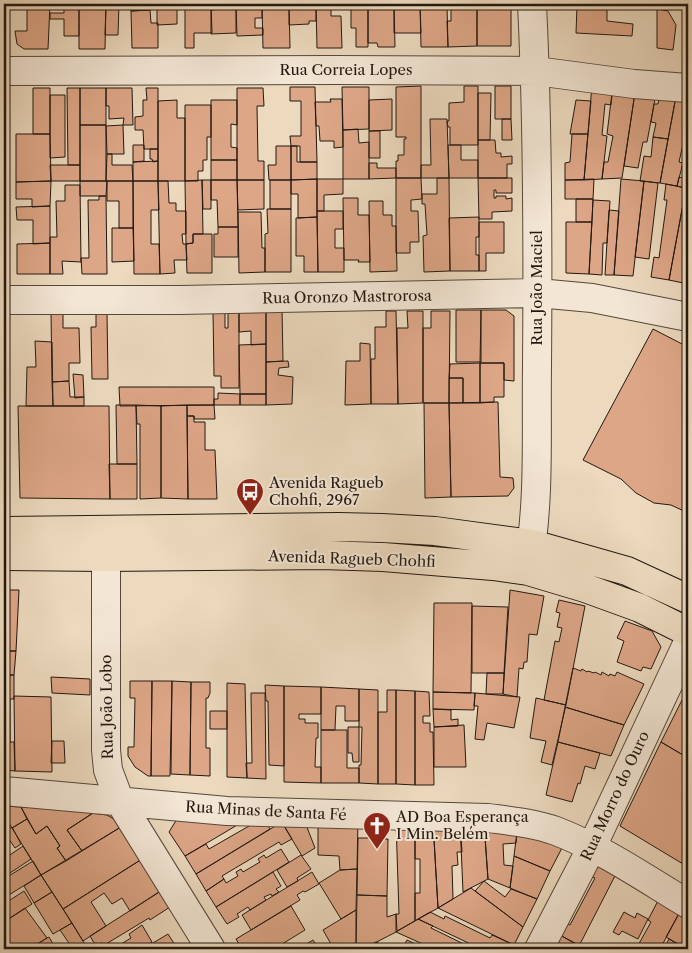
<svg xmlns="http://www.w3.org/2000/svg" width="692" height="953" viewBox="0 0 692 953" font-family="'Libre Caslon Text',serif">
	<rect width="100%" height="100%" fill="#ecd9be"/>
	<filter id="stains"><feTurbulence type="fractalNoise" baseFrequency=".004" numOctaves="4"/><feColorMatrix values="0 0 0 0 .2 0 0 0 0 .09 0 0 0 0 .02 0 0 0 .5 -.17"/></filter>
	<radialGradient id="worn" r=".72"><stop offset=".6" stop-color="#630" stop-opacity="0"/><stop offset="1" stop-color="#630" stop-opacity=".3"/></radialGradient>
	<path fill="#dda687" stroke="#221911" d="M27,4H50L48,49H24L17,44L15,31H27Z
		M64,4H79V36H64V19H50V13H64Z
		M79,4H106L105,49H79Z
		M106,4H119L118,35H105Z
		M131,4H150V10L131,11Z
		M157,4H177V24L157,25Z
		M185,4H211L212,33H194V48H185Z
		M222,4H236V33L211,34V10L222,9Z
		M236,4H262V18H255V28H263V35L237,36Z
		M262,4H289L290,48H263Z
		M289,4H316V21H309V24L289,25Z
		M316,4H331V16H341L342,48H317Z
		M351,4H368V47H356V28H351Z
		M368,4H394L395,47H378L377,43H368Z
		M394,4H420L421,33H394Z
		M420,4H447L448,47H421Z
		M451,4H477V46L448,47L447,21H451Z
		M477,4H511V46H477Z
		M564,4H657V7L564,6Z
		M577,6L607,7V21L633,24L632,36L576,33Z
		M657,9L668,11L676,25L673,50L657,48Z
		M150,10L151,23H158V48H132L131,11Z
		M592,85H613L611,105L605,104L602,135L607,136L602,179L584,180Z
		M613,85L636,86L622,178L602,179L604,162H608L613,136L607,134Z
		M421,86V178H396V161H398V155H404V139H406V137H396V87Z
		M464,86H478V145H450V127H448L447,121H449V103L464,102Z
		M495,86H511V119H495Z
		M636,86L657,88L647,142H643L638,168L624,166Z
		M290,87H315L317,162H300V146H291L290,136H301V101H290Z
		M342,87H369V129L343,130Z
		M33,88H50V134H33Z
		M67,88H80V165H68Z
		M80,88H106V125H80Z
		M106,88H132L133,125H123L124,118L109,119V106H106Z
		M146,88H158V149H144L143,130H135V117L143,116V100H147Z
		M237,88H263L264,106H257L258,161H264V180H237Z
		M677,91L668,139L653,137L656,123L651,122L654,104H658L660,93Z
		M677,91L688,92V136L685,135L679,162L683,163L677,186L660,183Z
		M478,93H491L490,140H478Z
		M50,95H65V157L50,158Z
		M330,99H342L343,147L334,148V141H320L319,126H316L315,102H331Z
		M392,99V130L369,131V100Z
		M177,100V118H185V181H158V101Z
		M211,100H237V125L231,124V147L237,148V160H211Z
		M576,100L591,101L588,134H570Z
		M185,105H211V137H207V160H203V171H198V181H185Z
		M430,119H447L449,178H421V165H431Z
		M502,119H511L512,140H502Z
		M80,125H106V181H80Z
		M123,125L124,154H107L106,126Z
		M358,129L359,143L369,142V179H343V130Z
		M369,131H380V158H369Z
		M16,134H50L51,181L16,182Z
		M572,134H588L584,180H565V163L570,162Z
		M653,137L668,139L660,183L640,181L644,156L651,157Z
		M478,140H495L496,153H501V157L512,156V164H507V178H478Z
		M688,140V189L677,186L679,177L683,178L685,168L682,167Z
		M133,145H144V161L133,162Z
		M448,145H461V160H478V178H449Z
		M276,146H291V180H269L268,165H276Z
		M291,146H297V162H317V179L291,180Z
		M150,149H158V161L153,162L152,159H150Z
		M107,154H112V165H132L133,181H106Z
		M211,160H237V180H211Z
		M158,161V181H133V162Z
		M369,163H377V168H396V178L369,179Z
		M50,165H80V181H51Z
		M396,178H421L422,199L411,200V211H418L419,242H410V253H396Z
		M437,178H449L450,271L424,272L423,236L427,235L425,204H422V194H437Z
		M478,178H512V193H496V190H494V198H496V196H506V199L512,198V211L492,212V219H479Z
		M317,179H343V194L324,195V211H317Z
		M317,179V217L298,218V194H291V180Z
		M594,179L593,199H565V180Z
		M621,179L644,181L633,276L614,275Z
		M202,180H211V209H203Z
		M202,180L203,234H193V243L186,244L185,181Z
		M211,180H237L238,227H218L217,200H211Z
		M237,180H264V209L238,210Z
		M270,180H291V209H270Z
		M51,181L50,206L32,207V199H16V182Z
		M80,181H107L106,196H80Z
		M107,181H133V228H119V201H107Z
		M133,181H158L159,210H151V244H159L160,274H134Z
		M158,181H168L169,203H176V211H186V234H182L183,244H186L187,260H174L175,273L160,274Z
		M644,181L658,183L649,259L635,257Z
		M666,184L686,188L669,280L651,277L654,257L659,258L667,200H664Z
		M65,185H80L81,262L62,261L63,274H50V237H57L56,201H65Z
		M686,188L688,189V284L669,280Z
		M99,196H106L107,274H82L81,258H89L88,200H99Z
		M343,198H358V215H369L370,262H358L359,260H344Z
		M576,199H593L592,222H576Z
		M593,200L610,201L607,243H603L602,275L589,274Z
		M369,201H383V215H392V226H396L397,271L370,272Z
		M50,206V243L33,244V220H17L16,207Z
		M267,209H291V272H265V234L268,233Z
		M609,210L619,211L614,275H605Z
		M317,211H343V229H335V248H344V272H318Z
		M238,212H261L262,248H265V272L239,273Z
		M317,217L318,272H304V256H296V218Z
		M479,217V237H476V255H479V271H450L449,218Z
		M479,222H504V253H486V271H479Z
		M566,222H592L589,274L566,273Z
		M218,227H238V257H214V234H218Z
		M112,228H133L134,261L112,262Z
		M193,234H212V273H187L186,244L193,243Z
		M50,243V274H17V244Z
		M282,309L283,361L266,362V310Z
		M266,310V344L251,345V331L239,332V311Z
		M456,310H481V362H456Z
		M481,310H506L514,316V381L504,380V363H480Z
		M225,311V328H228V311H239V388H221V376H214L213,312Z
		M386,311H396L398,404H371V359H375V327H386Z
		M407,311H423V403L398,404L397,328H408Z
		M431,311H450L449,403H423V328H431Z
		M51,312L63,313V328H79L80,363H69V381L52,382Z
		M96,313H107L108,379H92L91,327H96Z
		M653,329L688,347V513L671,505L654,503L636,493L621,479L583,460Z
		M35,341L52,342L53,406H26L27,367H36Z
		M360,343L370,344L371,404L345,405L346,361H360Z
		M266,344V394H240L239,345Z
		M288,361L289,367L279,368L278,375L293,377L292,404L266,405V362Z
		M480,363H504V397H494V402L480,403Z
		M480,363V403H463V378H449L450,364Z
		M73,374L83,375L84,397L75,398Z
		M449,378H463V403H449Z
		M69,381L70,397H84V406H53L52,382Z
		M119,387H214V405L120,406Z
		M218,393L240,394V405H214V399H218Z
		M240,394H266V405H240Z
		M498,402L500,477L513,478L514,488L508,496L451,497L449,403Z
		M424,403H449L451,497L425,498Z
		M116,405H136L137,464H117Z
		M136,405L161,406V498L140,499V424H137Z
		M187,405L188,499L161,498V406Z
		M187,405H214L215,419H194V416H187Z
		M18,406H109L110,499L20,498Z
		M187,416H194V422H205V450H215L217,499H188Z
		M109,464H137V499H110Z
		M4,590H19L16,651H4Z
		M510,590L544,596L537,635L529,634L527,662H524L523,669L519,668L517,697L503,694Z
		M559,600L585,606L566,705L544,700L555,641L559,642L562,628L557,627L560,613L556,612Z
		M434,603H472L471,693L433,692Z
		M472,606L508,607L504,673H472Z
		M625,621L652,631L661,647L651,669L643,667L641,671L617,662L624,641L617,638Z
		M4,651H16L14,675H4Z
		M573,668L581,671L582,669L587,672L588,671L594,673L595,672L601,675L602,672L609,676L610,674L615,676L617,672L644,684L624,725L565,707Z
		M487,673H504L503,694H486Z
		M4,675H14V699H10V742H14L15,771L4,770Z
		M51,677L90,679V695L52,693Z
		M130,681H152L151,776H148L135,767L128,756V747H134L135,698H130Z
		M152,681H172L170,776H151Z
		M172,681L191,682L190,775L171,774Z
		M191,682H210V693L208,698H206V748H210V776L190,775Z
		M227,683L245,684L247,778L227,777Z
		M265,685L284,686V766L269,765L268,701H266Z
		M284,686L321,687V714H299V719H305V723H318V738H316L315,767H321V783L284,782Z
		M321,687L359,689V721H345V706H336L335,730H321Z
		M688,688V758L661,742Z
		M359,689L378,690V784L359,783V765H361L362,727H359Z
		M387,690H396V784H378V712H387Z
		M396,690L415,691V785L396,784Z
		M415,691L429,692L430,716H423V723H430V732H433L434,785H415Z
		M433,692L475,693L474,710L433,709Z
		M251,693H265L266,779L247,778L246,763H252Z
		M475,693L520,697L514,728L487,723L484,740L475,739L478,706H474Z
		M14,696L51,697L52,772L15,771Z
		M536,698L566,705L552,765L541,762L546,741L530,738Z
		M565,707L624,725L611,756L558,742Z
		M433,709L451,710V720L458,719V726L434,727Z
		M210,711H227V729H210Z
		M464,725L466,767H434V727Z
		M348,727H359V762H353L352,753H348Z
		M321,730H347V768H359V783H321Z
		M52,741H64L65,763H51Z
		M558,742L600,753L595,769L585,766L580,784L578,783L572,802L546,795Z
		M661,742L688,758V867L620,826Z
		M4,806L21,807L27,819L12,828L4,815Z
		M21,807L59,808L93,813L67,830L82,851L66,861L57,848L60,846L47,826L36,834Z
		M93,813L107,815L124,825L82,851L67,830Z
		M180,814L244,821L185,856L169,832Z
		M278,816L303,817L315,848L302,856Z
		M318,818L358,819L357,869L340,870L339,856L318,855Z
		M27,819L36,834L47,826L60,846L57,848L66,861L41,875L12,828Z
		M265,821L270,829L196,874L185,856L206,844L209,849L256,822L258,826Z
		M396,821H415V921L397,931L396,914H399Z
		M415,821L433,822L438,908L415,921V893H420V859H415Z
		M282,822L292,839L281,845L279,842L222,876L224,879L206,891L196,874Z
		M433,822H460L462,852H457L458,865L452,866L453,899L438,908Z
		M460,822L484,823L488,879L463,892Z
		M484,823L518,824L516,843L503,844L504,865L513,866L510,888L488,879Z
		M518,824L563,846L550,871L514,856Z
		M12,827L21,844L15,848L4,832Z
		M121,827L142,859L63,909L41,875Z
		M370,831H377V839H388L387,896L357,895L358,838H369Z
		M23,846L31,859L4,877V859Z
		M281,849L289,862L216,907L206,891L224,879L226,883L238,876L236,872L241,869L243,872L260,862L258,859L264,855L266,858Z
		M301,855L311,869L297,878L298,881L287,887L277,870Z
		M514,856L550,871L537,899L510,888Z
		M142,859L162,890L130,911L122,898L112,904L104,893L91,902L106,926L83,941L63,909Z
		M33,861L41,875L4,898V879Z
		M603,865L617,872L579,946L560,935L566,923L570,925L595,878L589,876L593,868Z
		M357,869L356,910L341,919L319,883L340,870Z
		M273,872L281,886L276,889L279,892L272,896L271,894L264,897L266,900L250,910L248,907L237,914L239,917L227,924L216,907Z
		M312,872L319,884L305,892L303,891L297,895L300,900L251,930L242,915Z
		M41,875L52,892L34,903L24,886Z
		M484,881L505,897L511,889L537,899L523,927L475,891Z
		M471,888L523,927L514,945L438,908Z
		M164,889L173,905L150,920L149,918L106,944L101,943L96,946L90,936Z
		M24,891L32,904L4,922V904Z
		M52,892L72,923L53,934L34,903Z
		M357,895L387,896V917L396,914V932L363,949H356Z
		M661,895L682,908L660,949H636L651,922L648,920Z
		M291,906L305,930L274,949H242L236,939Z
		M25,908L47,938L29,949H4V922Z
		M682,908L688,912L687,949L666,937Z
		M356,910V949H324L331,944L323,930Z
		M430,912L444,919L445,916L490,938L492,935L514,945L512,949H481L418,919Z
		M624,912L635,918L637,913L648,919L638,939L622,931L619,935L613,932Z
		M418,919L433,926L431,928L474,949H434L396,932Z
		M72,923L86,946L81,949H73L60,930Z
		M142,925L152,942L140,949H113L131,938L129,934Z
		M168,934L177,948L175,949H143Z
		M560,935L586,949H552Z
		M49,937L56,949H29L47,938Z
		M669,939L686,949H664Z
		M313,940L319,949H298Z
		M407,940L426,949H402Z
		M376,942L386,947L385,948L387,949H363Z"/>
	<g fill="none" stroke-linecap="round" stroke-linejoin="round">
		<defs>
			<path id="minor" d="M4,71L334,70L536,71L634,84L688,88
				M4,300H180L538,293L592,298L688,317
				M106,557V750L108,770L120,802L211,949
				M528,567C540,501 536,433 537,367C538,246 538,125 532,4
				M4,791L227,811L488,818C511,821 534,823 556,831C603,849 646,879 688,904
				M539,949L592,847L688,642"/>
			<path id="major" d="M4,531L339,527L382,528L435,531L532,544L627,571L688,599
				M4,556L106,557L322,555L383,557L493,566L528,571L585,588L640,608L688,632"/>
		</defs>
		<use href="#minor" stroke="#54493c" stroke-width="30"/>
		<use href="#major" stroke="#221911" stroke-width="30"/>
		<use href="#minor" stroke="#f3e6d5" stroke-width="28"/>
		<use href="#major" stroke="#ecd9be" stroke-width="28"/>
	</g>
	<defs>
		<symbol id="bus-pin" viewBox="-11 -11 22 30"><path d="M0 17L-7.5 6A9.5 9.5 0 1 1 7.5 6Z" fill="#8f2418" stroke="#f3e6d5"/><path d="M-5-6H5V4H4V6H2V4H-2V6H-4V4H-5ZM-3.5-4V0h7V-4ZM-3.5 1.2v1.5H-2V1.2ZM2 1.2v1.5H3.5V1.2Z" fill="#fff"/></symbol>
		<symbol id="church-pin" viewBox="-11 -11 22 30"><path d="M0 17L-7.5 6A9.5 9.5 0 1 1 7.5 6Z" fill="#8f2418" stroke="#f3e6d5"/><path d="M-1.2-6h2.4v3.5h3.3v2.4h-3.3V6h-2.4V-.1h-3.3v-2.4h3.3Z" fill="#fff"/></symbol>
	</defs>
	<g fill-rule="evenodd">
		<use href="#bus-pin" x="234" y="476" width="32" height="43"/>
		<use href="#church-pin" x="361" y="810" width="32" height="43"/>
	</g>
	<g text-anchor="middle" stroke-width="4" stroke-linejoin="round" paint-order="stroke">
		<g font-size="15" fill="#221911" stroke="#f3e6d5">
			<text x="346" y="75">Rua Correia Lopes</text>
			<text transform="translate(537 288) rotate(-90)" y="5">Rua João Maciel</text>
			<text transform="translate(347 297) rotate(-1)" y="5">Rua Oronzo Mastrorosa</text>
			<text transform="translate(352 559) rotate(2)" y="5">Avenida Ragueb Chohfi</text>
			<text transform="translate(107 707) rotate(-91)" y="5">Rua João Lobo</text>
			<text transform="translate(615 796) rotate(-65)" y="5">Rua Morro do Ouro</text>
			<text transform="translate(266 811) rotate(3)" y="5">Rua Minas de Santa Fé</text>
		</g>
		<g font-size="15" fill="#221911" stroke="#f3e6d5" text-anchor="start">
			<text x="269" y="488">Avenida Ragueb<tspan x="269" dy="17">Chohfi, 2967</tspan></text>
			<text x="396" y="822">AD Boa Esperança<tspan x="396" dy="17">I Min. Belém</tspan></text>
		</g>
	</g>
	<rect width="692" height="953" fill="none" stroke="#ecd9be" stroke-width="20"/>
	<rect x="5" y="5" width="682" height="943" fill="none" stroke="#221911" stroke-width="2.5"/>
	<rect x="10" y="10" width="672" height="933" fill="none" stroke="#221911"/>
	<rect width="100%" height="100%" filter="url(#stains)"/>
	<rect width="100%" height="100%" fill="url(#worn)"/>
</svg>
